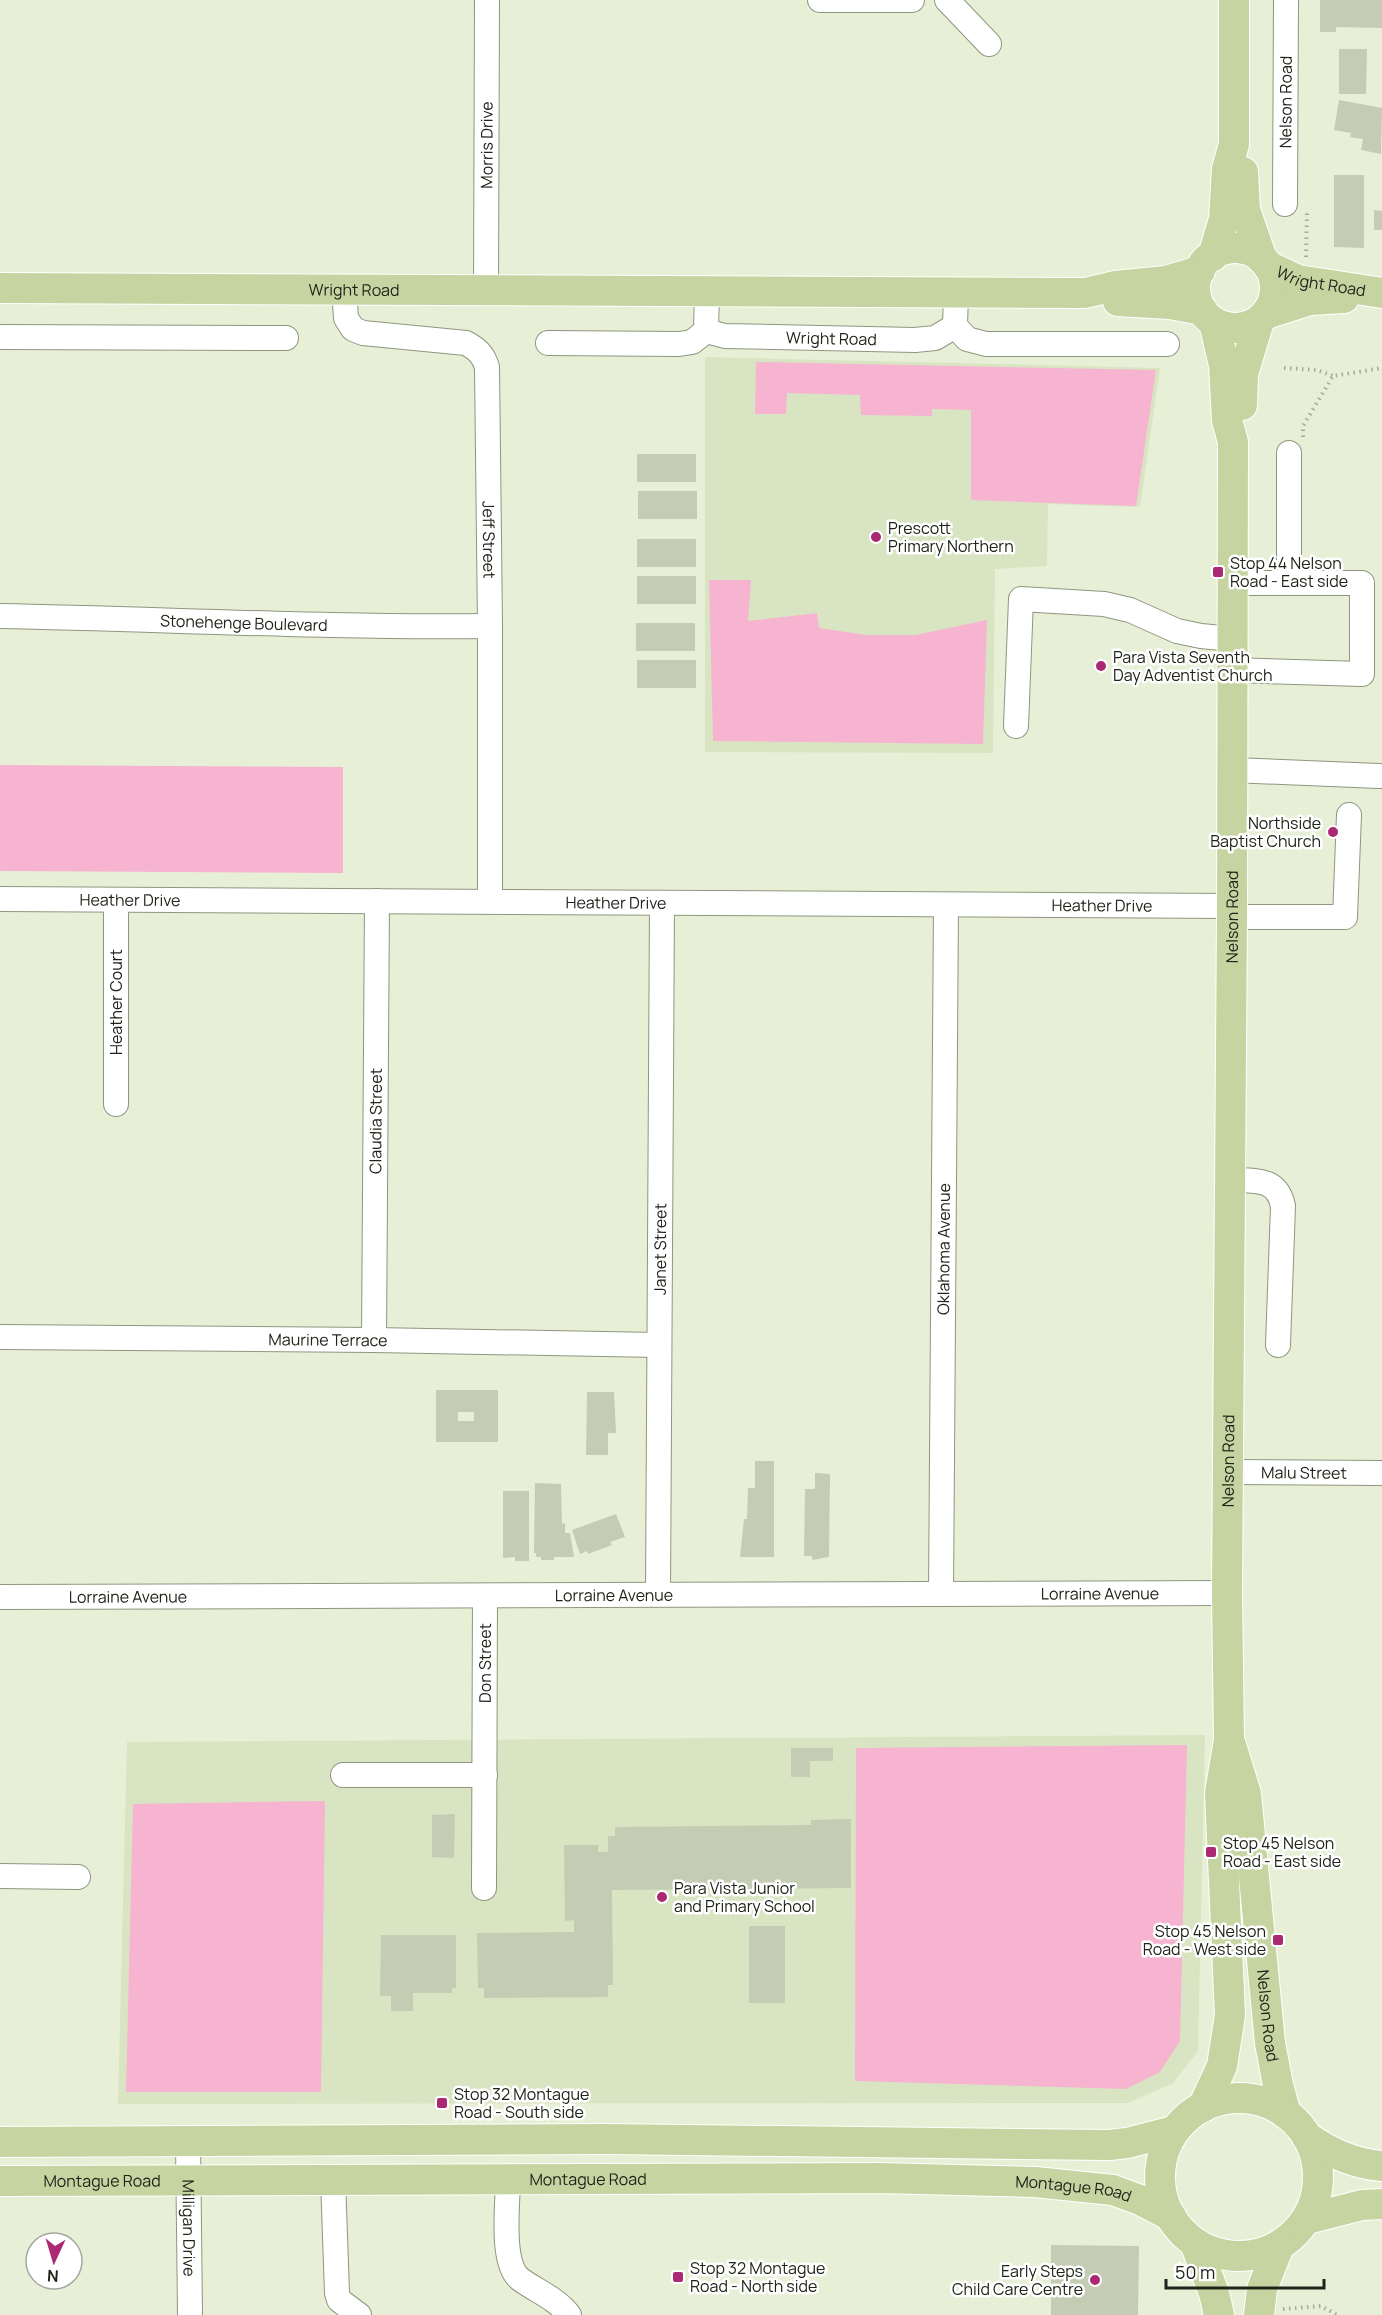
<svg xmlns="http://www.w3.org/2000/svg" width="1382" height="2315" viewBox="0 0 1382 2315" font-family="Manrope,sans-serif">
	<rect width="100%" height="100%" fill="#e7f0d6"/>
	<path fill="#d9e4c3" d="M705,357L1160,368L1140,507L1048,504L1047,566L995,569L993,753L705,752Z
		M1205,1735L1198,2051L1173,2083L1128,2103L118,2104L127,1742Z"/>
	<path fill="#f6b4d1" d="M756,362L1156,370L1136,506L971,500V410L932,409V416L861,415L860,395L787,393L786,414H755Z
		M709,580H751L748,621L817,613L819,628L866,635H916L987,620L983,744L713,741Z
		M0,765L343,767V873L0,871Z
		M1187,1745L1180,2041L1160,2072L1126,2089L855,2081L856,1748Z
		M325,1801L321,2092H126L133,1804Z"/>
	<path fill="#c4ccb3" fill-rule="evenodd" d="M1320,0H1382V28L1336,27V32H1320Z
		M1339,49H1367L1366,94H1339Z
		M1339,100L1382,108L1381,154L1361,150L1363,139L1350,137L1351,133L1334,130Z
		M1334,175H1364V248L1334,247Z
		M1374,210L1382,211V230H1374Z
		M637,454H696V482H637Z
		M638,491H697V519H638Z
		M637,539H696V567H637Z
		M637,576H696V604H637Z
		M636,623H695V651H636Z
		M637,660H696V688H637Z
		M436,1390H498V1442H436ZM458,1412H474V1421H458Z
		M587,1392H614L616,1433H608V1455H586Z
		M755,1461H774V1557H740L744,1519H747L748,1488H755Z
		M815,1473L830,1474L829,1557L812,1560V1556H804L805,1489H815Z
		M535,1483L561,1484L562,1524L565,1523V1533H570L574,1557H554V1560H541V1557H536V1553H534Z
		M503,1491H529V1561H515V1557L503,1558Z
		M616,1514L625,1537L610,1542L612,1545L588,1554L587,1551L580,1554L572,1530Z
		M791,1748H833V1761H810V1777H791Z
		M455,1814L454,1858L432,1857V1815Z
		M851,1819V1888L612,1890L613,1985H608V1997L484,1998V1988H478L477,1933L574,1932V1920L565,1921L564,1845H598V1852H608V1836H615V1827L811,1825V1820Z
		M749,1926H785V2003H749Z
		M381,1935H456V1988H452V1993H413V2011H391V1996H380Z
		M1051,2245L1139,2246L1138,2315H1051Z"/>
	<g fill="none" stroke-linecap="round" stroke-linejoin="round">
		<defs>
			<g id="minor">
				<path d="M820,0H912"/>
				<path d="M947,0L989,44"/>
				<path id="s1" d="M1285,204L1286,0"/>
				<path id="s2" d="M344,289L346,318L353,329L363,333L466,343C477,349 483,354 487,367L490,626V901"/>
				<path id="s3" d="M486,291L487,0"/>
				<path id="s4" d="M707,291L706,331L725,336L915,340L935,338L955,326L956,293"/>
				<path d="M955,326L967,339L986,344H1167"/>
				<path d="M0,337L286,338"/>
				<path d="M548,343L679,344L692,342L706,331"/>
				<path d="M1289,583V453"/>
				<path id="s5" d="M0,616C163,619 327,628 490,626"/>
				<path d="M1232,670L1362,674V583H1233"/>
				<path d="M1016,726L1021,599L1104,604L1130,610L1177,631L1201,636L1232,639"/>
				<path d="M1232,770L1379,776"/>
				<path id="s6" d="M0,899L1232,906"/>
				<path d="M116,900V1104"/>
				<path d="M1232,917H1345L1349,815"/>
				<path d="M1230,1180C1255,1181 1277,1177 1283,1206L1278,1345"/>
				<path id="s7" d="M0,1337L374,1340L658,1345"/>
				<path id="s8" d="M374,1340L377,901"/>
				<path id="s9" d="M1228,1472L1382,1473"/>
				<path id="s10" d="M658,1594L662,903"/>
				<path id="s11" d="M941,1594L946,905"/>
				<path id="s12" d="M0,1597L1227,1593"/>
				<path d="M343,1775H485"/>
				<path d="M0,1876L78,1877"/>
				<path id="s13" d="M484,1888L485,1597"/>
				<path id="s14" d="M188,2141L190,2315"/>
				<path d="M333,2179L337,2293L339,2300L359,2315"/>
				<path d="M508,2179C508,2203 500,2263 520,2279C536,2291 556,2298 569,2315"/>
			</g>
			<g id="major">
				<path d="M1243,172L1245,210L1262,259"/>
				<circle cx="1235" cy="288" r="40"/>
				<path d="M1213,256L1224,219L1227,169L1234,144V0"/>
				<path id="s15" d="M1268,266L1298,280L1382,293"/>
				<path id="s16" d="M0,288L1085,293L1115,286L1166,281L1200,271"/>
				<path d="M1118,301L1170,304L1202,310"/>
				<path d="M1266,314L1310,300L1344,298"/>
				<path d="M1242,405L1243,374L1259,321"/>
				<path id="s17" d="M1231,1745L1246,1794L1270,2043L1278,2085L1286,2114"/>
				<circle cx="1239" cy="2177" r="79"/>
				<path id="s18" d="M1203,2107L1222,2066L1230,2015L1220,1793L1229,1740L1227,1593L1232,917L1233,442L1227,420L1224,365L1214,322"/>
				<path d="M1307,2137C1330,2153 1354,2164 1382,2166"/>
				<path d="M0,2142L606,2139L1109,2145L1127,2143L1174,2131"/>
				<path id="s19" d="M0,2181L880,2178L1035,2182L1113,2190L1140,2200L1171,2216"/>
				<path d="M1307,2219L1362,2205L1382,2204"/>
				<path d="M1195,2243L1214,2293L1219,2315"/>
				<path d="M1259,2315L1262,2289L1279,2246"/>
			</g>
		</defs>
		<use href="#minor" stroke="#8f967f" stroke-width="26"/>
		<use href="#major" stroke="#fff" stroke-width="32"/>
		<path stroke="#a4ab97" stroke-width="4" stroke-dasharray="1.5 4.5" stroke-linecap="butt" d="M1306,257L1307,210
			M1284,368L1317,370L1333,376
			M1303,437V426L1333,376L1382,368
			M1283,2309L1321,2306L1337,2315"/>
		<use href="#minor" stroke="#fff" stroke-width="24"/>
		<use href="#major" stroke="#c6d4a1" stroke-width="30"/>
	</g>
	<g fill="#ab2873" stroke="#fff" stroke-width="2">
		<circle cx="876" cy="537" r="6"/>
		<rect x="1212" y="566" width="12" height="12" rx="3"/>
		<circle cx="1101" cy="666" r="6"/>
		<circle cx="1333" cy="832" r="6"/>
		<rect x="1205" y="1846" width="12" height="12" rx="3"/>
		<circle cx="662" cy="1897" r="6"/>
		<rect x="1272" y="1934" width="12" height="12" rx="3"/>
		<rect x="436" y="2097" width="12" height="12" rx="3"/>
		<rect x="672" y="2271" width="12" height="12" rx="3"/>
		<circle cx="1095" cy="2280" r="6"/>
	</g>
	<g text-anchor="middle" stroke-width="5" stroke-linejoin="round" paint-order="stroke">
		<g font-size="16" fill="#20231a" stroke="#fff">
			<text dy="6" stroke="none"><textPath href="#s1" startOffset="102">Nelson Road</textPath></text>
			<text dy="6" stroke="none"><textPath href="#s3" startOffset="146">Morris Drive</textPath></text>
			<text dy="6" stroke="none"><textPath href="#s15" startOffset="56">Wright Road</textPath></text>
			<text dy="6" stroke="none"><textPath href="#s16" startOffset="354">Wright Road</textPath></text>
			<text dy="6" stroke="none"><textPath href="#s4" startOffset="166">Wright Road</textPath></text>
			<text dy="6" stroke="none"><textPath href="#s2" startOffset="362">Jeff Street</textPath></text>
			<text dy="6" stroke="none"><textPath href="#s5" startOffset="244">Stonehenge Boulevard</textPath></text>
			<text dy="6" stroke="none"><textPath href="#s6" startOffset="130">Heather Drive</textPath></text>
			<text dy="6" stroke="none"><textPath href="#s6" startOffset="616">Heather Drive</textPath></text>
			<text dy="6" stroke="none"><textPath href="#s6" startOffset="1102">Heather Drive</textPath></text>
			<text dy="6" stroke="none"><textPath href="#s18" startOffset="1196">Nelson Road</textPath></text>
			<text transform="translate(116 1002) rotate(-90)" y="6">Heather Court</text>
			<text dy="6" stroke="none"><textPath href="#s8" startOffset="219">Claudia Street</textPath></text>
			<text dy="6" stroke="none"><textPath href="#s10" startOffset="345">Janet Street</textPath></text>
			<text dy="6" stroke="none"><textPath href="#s11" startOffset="345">Oklahoma Avenue</textPath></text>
			<text dy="6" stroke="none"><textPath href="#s7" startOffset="328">Maurine Terrace</textPath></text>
			<text dy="6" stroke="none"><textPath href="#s18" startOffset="652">Nelson Road</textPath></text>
			<text dy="6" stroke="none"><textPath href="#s9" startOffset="76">Malu Street</textPath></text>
			<text dy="6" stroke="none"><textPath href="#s12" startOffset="1100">Lorraine Avenue</textPath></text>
			<text dy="6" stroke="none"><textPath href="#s12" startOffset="614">Lorraine Avenue</textPath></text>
			<text dy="6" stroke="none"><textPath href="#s12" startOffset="128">Lorraine Avenue</textPath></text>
			<text dy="6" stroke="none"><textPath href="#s13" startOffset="225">Don Street</textPath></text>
			<text dy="6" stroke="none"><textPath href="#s17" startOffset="274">Nelson Road</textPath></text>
			<text dy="6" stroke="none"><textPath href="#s19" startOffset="588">Montague Road</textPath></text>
			<text dy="6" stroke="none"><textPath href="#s19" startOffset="102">Montague Road</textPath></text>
			<text dy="6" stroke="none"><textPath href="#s19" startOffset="1074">Montague Road</textPath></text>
			<text dy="6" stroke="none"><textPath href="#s14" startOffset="87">Milligan Drive</textPath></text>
		</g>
		<g font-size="16" fill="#20231a" stroke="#fff" text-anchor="start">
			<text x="888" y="534">Prescott<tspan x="888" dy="18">Primary Northern</tspan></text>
			<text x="1230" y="569">Stop 44 Nelson<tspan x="1230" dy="18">Road - East side</tspan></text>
			<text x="1113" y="663">Para Vista Seventh<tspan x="1113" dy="18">Day Adventist Church</tspan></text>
			<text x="1321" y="829" text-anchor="end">Northside<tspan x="1321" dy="18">Baptist Church</tspan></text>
			<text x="1223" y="1849">Stop 45 Nelson<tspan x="1223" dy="18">Road - East side</tspan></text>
			<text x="674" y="1894">Para Vista Junior<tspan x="674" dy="18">and Primary School</tspan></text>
			<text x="1266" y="1937" text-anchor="end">Stop 45 Nelson<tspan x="1266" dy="18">Road - West side</tspan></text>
			<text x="454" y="2100">Stop 32 Montague<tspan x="454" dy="18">Road - South side</tspan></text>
			<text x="690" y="2274">Stop 32 Montague<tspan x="690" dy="18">Road - North side</tspan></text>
			<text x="1083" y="2277" text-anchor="end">Early Steps<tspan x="1083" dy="18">Child Care Centre</tspan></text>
		</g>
	</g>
	<g transform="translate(54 2261) rotate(184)"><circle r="28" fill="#ffffff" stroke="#a6a7a3" stroke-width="1.5"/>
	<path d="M0-4.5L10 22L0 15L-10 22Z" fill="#ab2873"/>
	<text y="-9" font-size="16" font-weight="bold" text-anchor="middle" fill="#20231a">N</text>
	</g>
	<path d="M1166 2279v9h158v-9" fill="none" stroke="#20231a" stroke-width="3"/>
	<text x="1175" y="2279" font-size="18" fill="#20231a" stroke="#ffffff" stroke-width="4.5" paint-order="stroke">50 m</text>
</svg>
